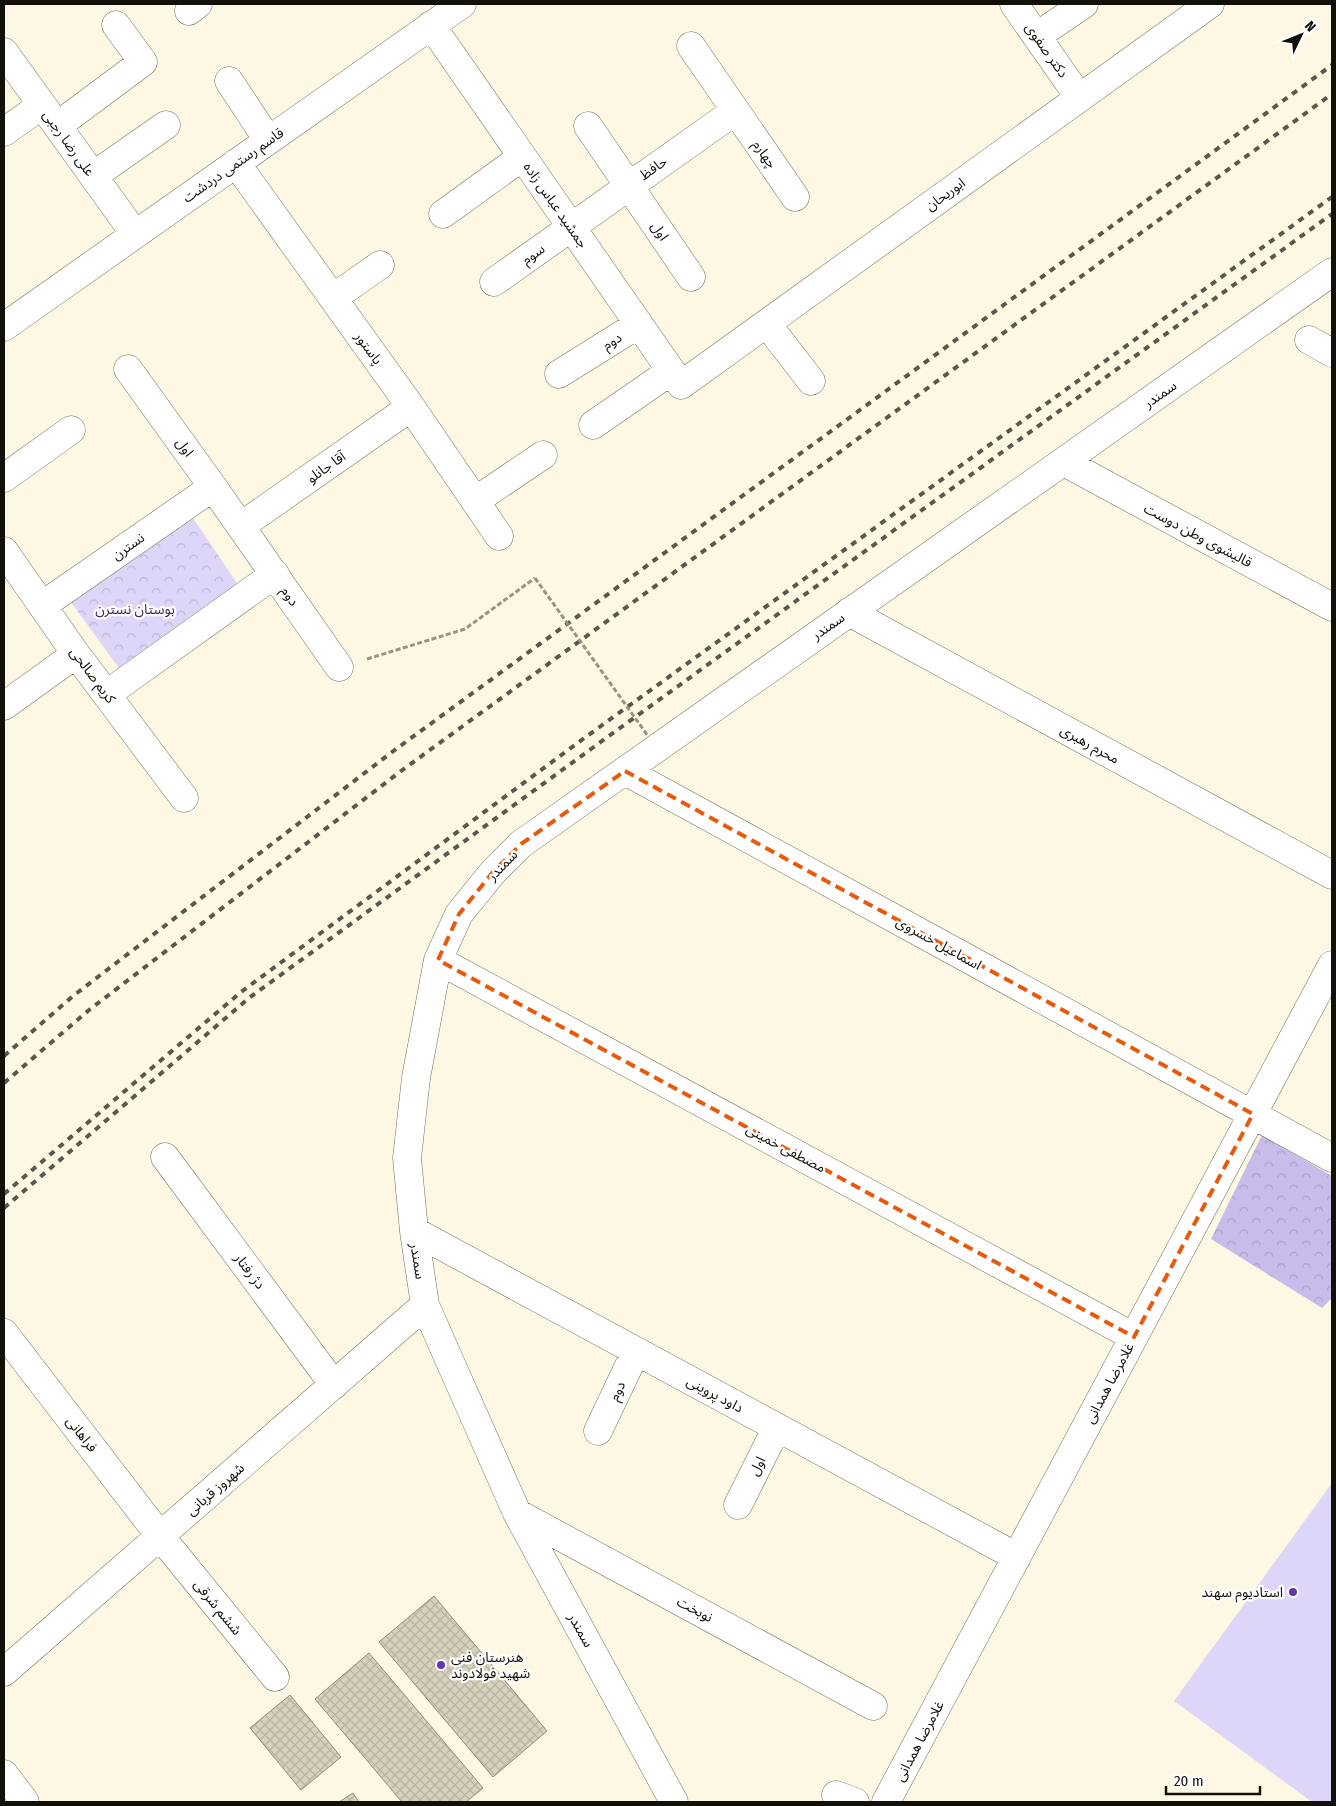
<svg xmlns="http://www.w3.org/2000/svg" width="1336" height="1806" viewBox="0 0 1336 1806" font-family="'Fira Sans Condensed','Noto Sans Arabic',sans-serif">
	<defs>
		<pattern id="forest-crowns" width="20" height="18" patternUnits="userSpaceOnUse" patternTransform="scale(1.25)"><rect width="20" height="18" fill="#c8bdea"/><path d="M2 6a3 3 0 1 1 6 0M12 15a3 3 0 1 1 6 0" fill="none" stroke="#aba1c7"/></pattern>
		<pattern id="park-crowns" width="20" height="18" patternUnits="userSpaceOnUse" patternTransform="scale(1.25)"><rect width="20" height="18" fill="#ded6f9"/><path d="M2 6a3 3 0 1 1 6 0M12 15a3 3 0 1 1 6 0" fill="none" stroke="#bdb7d4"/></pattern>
		<pattern id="building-cross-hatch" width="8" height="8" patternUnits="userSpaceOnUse" patternTransform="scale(1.25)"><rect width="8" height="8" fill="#d7d2be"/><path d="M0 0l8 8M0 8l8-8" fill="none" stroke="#b8b3a2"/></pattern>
	</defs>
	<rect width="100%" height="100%" fill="#fdf8e3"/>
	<path fill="url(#forest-crowns)" d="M1262,1135L1332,1176V1298L1322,1308L1211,1239Z"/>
	<path fill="url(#park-crowns)" d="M193,518L239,586L121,671L71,602Z"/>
	<path fill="#ded6f9" d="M1332,1483V1802H1312L1174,1701Z"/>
	<path fill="url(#building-cross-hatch)" stroke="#8f8b78" d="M434,1596L547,1731L493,1777L379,1642Z
		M369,1653L483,1788L466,1802H402L315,1699Z
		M290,1695L341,1757L301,1790L250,1728Z
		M353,1793L359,1802H339Z"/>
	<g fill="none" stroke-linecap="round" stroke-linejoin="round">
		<defs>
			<path id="minor" d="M1014,4L1079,97
				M189,11L198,4
				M431,25L681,385L1210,4
				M1037,36L1084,4
				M691,46L795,197
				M4,52L135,234
				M229,81L268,140
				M57,126L143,62L116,25
				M588,126L691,277
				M4,132L42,105
				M236,163L411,407L499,536
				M93,176L166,125
				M443,214L522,157
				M494,282L735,111
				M333,298L380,265
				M767,324L811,381
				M4,327L462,4
				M1309,340L1332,353
				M128,369L213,487L339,667
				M559,374L639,324
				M593,425L671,371
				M1064,462L1332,607
				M4,478L71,430
				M475,501L543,455
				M241,526L411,407
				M4,551L76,654L184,798
				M43,605L213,487
				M849,612L1332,875
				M107,694L275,574
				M4,706L76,654
				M625,771L1332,1158
				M438,960L1134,1337
				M165,1157L334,1385
				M414,1231L1017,1557
				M4,1333L160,1536L275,1677
				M598,1431L636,1351
				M738,1505L777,1427
				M517,1513L873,1706
				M4,1672L425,1305
				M4,1774L25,1802
				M836,1795L855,1802
				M674,1802L517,1513L425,1305L414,1231L407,1158L416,1078L438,960L459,914L493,872L521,844L1332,272
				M886,1802L1332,965"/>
		</defs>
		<use href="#minor" stroke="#74705e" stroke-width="29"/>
		<path stroke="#979485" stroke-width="3" stroke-dasharray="5 2.5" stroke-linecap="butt" d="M367,659L465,629L535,578"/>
		<use href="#minor" stroke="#fff" stroke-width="28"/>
		<path stroke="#5a584d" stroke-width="4" stroke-dasharray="6 6" stroke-linecap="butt" d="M4,1056L73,996L392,752L1332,65
			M4,1083L89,1010L401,771L1332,94
			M4,1194L241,992L583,739L1332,197
			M4,1208L249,998L591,749L1332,214"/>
		<path stroke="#979485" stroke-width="3" stroke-dasharray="5 2.5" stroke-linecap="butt" d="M535,578L648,736"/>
	</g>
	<path fill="none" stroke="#e8590c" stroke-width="4" stroke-dasharray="10 6" stroke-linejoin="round" d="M625,771L1253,1114L1134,1337L438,960L459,914L493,872L521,844Z"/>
	<g fill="#6438b0" stroke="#fff" stroke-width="2">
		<circle cx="1293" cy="1592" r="5"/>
		<circle cx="441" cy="1665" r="5"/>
	</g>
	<g text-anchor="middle" stroke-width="4.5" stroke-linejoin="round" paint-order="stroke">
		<g font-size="14" fill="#111009" stroke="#fff">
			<text transform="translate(1047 50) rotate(55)" y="5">دکتر صفوی</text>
			<text transform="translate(69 143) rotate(54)" y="5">علی رضا رجبی</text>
			<text transform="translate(765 154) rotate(55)" y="5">چهارم</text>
			<text transform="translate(233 165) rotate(-35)" y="5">قاسم رستمی دردشت</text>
			<text transform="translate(653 168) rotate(-35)" y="5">حافظ</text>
			<text transform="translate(945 194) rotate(-36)" y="5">ابوریحان</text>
			<text transform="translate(556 205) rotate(55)" y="5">جمشید عباس زاده</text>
			<text transform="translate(660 231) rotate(56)" y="5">اول</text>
			<text transform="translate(533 254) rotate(-36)" y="5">سوم</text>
			<text transform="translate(612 341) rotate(-32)" y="5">دوم</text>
			<text transform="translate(369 348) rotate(54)" y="5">پاستور</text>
			<text transform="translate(1160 394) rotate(-35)" y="5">سمندر</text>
			<text transform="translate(185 447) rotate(54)" y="5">اول</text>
			<text transform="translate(326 467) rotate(-35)" y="5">آقا جانلو</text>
			<text transform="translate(1198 535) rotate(28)" y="5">قالیشوی وطن دوست</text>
			<text transform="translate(128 546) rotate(-35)" y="5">نسترن</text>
			<text transform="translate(290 596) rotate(56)" y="5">دوم</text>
			<text transform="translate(828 626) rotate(-35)" y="5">سمندر</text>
			<text transform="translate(93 675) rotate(53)" y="5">کریم صالحی</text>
			<text transform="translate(1090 744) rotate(29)" y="5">محرم رهبری</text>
			<text transform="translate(502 865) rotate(-46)" y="5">سمندر</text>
			<text transform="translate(939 943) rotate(29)" y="5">اسماعیل خسروی</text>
			<text transform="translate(786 1148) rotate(28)" y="5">مصطفی خمینی</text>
			<text transform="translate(418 1261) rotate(81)" y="5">سمندر</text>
			<text transform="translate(250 1271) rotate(53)" y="5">دژ رفتار</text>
			<text transform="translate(1109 1383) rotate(-62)" y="5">غلامرضا همدانی</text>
			<text transform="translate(617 1391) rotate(-65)" y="5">دوم</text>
			<text transform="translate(715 1394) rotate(28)" y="5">داود پروینی</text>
			<text transform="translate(82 1434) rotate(52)" y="5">فراهانی</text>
			<text transform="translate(757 1466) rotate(-63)" y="5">اول</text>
			<text transform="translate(215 1489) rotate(-41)" y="5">شهروز قربانی</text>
			<text transform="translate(218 1607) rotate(51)" y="5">ششم شرقی</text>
			<text transform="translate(695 1609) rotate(28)" y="5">نوبخت</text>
			<text transform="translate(581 1630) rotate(61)" y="5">سمندر</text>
			<text transform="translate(919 1741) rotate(-62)" y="5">غلامرضا همدانی</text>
		</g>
		<g font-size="14" fill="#3d2c62" stroke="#fff">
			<text x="135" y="614">بوستان نسترن</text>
		</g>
		<g font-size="14" fill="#111009" stroke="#fff" text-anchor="end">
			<text x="1283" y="1597">استادیوم سهند</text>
			<text x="451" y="1662" text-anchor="start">هنرستان فنی<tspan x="451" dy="16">شهید فولادوند</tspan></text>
		</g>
	</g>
	<rect width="1336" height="1806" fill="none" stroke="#111009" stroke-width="10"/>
	<g transform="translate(1301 35) rotate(47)" stroke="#ffffff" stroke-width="4" paint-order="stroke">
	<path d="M0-4L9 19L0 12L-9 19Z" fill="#111009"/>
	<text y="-8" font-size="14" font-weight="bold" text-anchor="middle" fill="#111009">N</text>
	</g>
	<path d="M1166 1786v8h94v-8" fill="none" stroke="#111009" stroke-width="2.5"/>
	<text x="1174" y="1786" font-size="15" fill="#111009" stroke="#ffffff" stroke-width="4" paint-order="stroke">20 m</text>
</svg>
